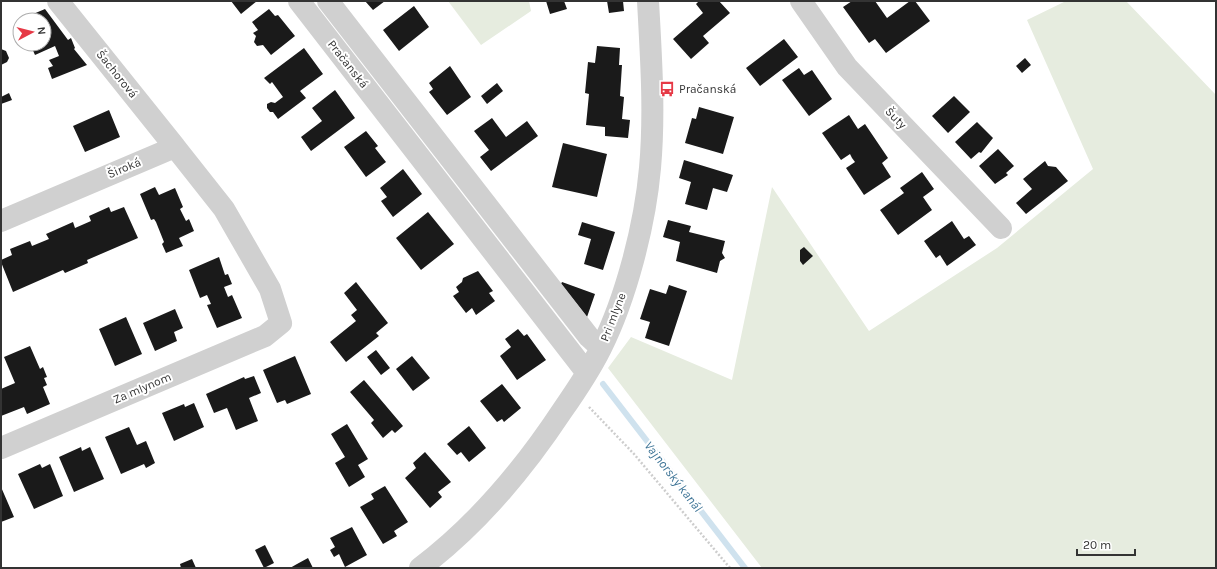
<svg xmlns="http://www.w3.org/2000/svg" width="1217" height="569" viewBox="0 0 1217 569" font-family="Karla,sans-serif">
	<rect width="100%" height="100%" fill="#fff"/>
	<path fill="#e6ecdf" d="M448,1H529L531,11L481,45Z
		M1066,1H1126L1216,95V568H762L608,368L631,337L732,380L772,187L869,331L997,248L1093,169L1027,20Z"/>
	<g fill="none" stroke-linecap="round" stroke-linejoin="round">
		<path stroke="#cfe2ee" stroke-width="6" d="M603,384L745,568"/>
	</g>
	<path fill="#1a1a1a" d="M231,1H257L241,14Z
		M365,1H385L373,10Z
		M546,1H564L567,9L550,14Z
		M607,1H623L624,11L609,13Z
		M699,1H719L730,13L703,36L709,43L691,59L673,39L703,13L696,4Z
		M852,1H875L887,18L910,1H915L930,21L886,53L875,39L869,43L843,7Z
		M414,6L429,27L399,51L383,30Z
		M45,9L68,40L71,38L75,48L74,49L87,65L52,79L48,68L53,66L49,60L59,56L55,46L35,55L30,44H44V20H19Z
		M269,9L275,16L278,15L295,36L271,55L263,45L257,46L254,42L256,36L253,33L258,30L252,22Z
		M784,39L798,57L760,86L746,68Z
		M597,46L620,48L619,65H622L620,96L624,97L622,119L630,120L628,138L605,136V127L586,125L589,94L585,93L588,62L595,63Z
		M304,48L323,74L300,91L306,98L278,119L273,112H270L267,108V104L271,102L275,103L283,97L272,82L270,84L264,78Z
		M1,49L6,51L9,58L7,62L1,65Z
		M1025,58L1031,65L1022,73L1016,66Z
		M450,66L471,97L447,115L429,92L433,89L429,83Z
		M799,68L804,75L812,70L832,99L809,116L782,80Z
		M497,83L503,91L487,104L481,96Z
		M335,90L355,118L311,151L301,137L322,121L312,108Z
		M9,93L12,100L1,104V97Z
		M954,96L970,112L948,133L932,116Z
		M699,107L734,117L723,154L685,143L692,118L696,119Z
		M109,110L120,137L85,152L73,126Z
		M849,115L858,129L865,124L888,158L882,163L891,177L864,195L846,168L855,162L852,158L850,154L841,160L822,133Z
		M492,118L506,137L527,121L538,136L491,171L480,157L489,150L474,131Z
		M977,122L993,138L981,153L979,152L971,159L955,142Z
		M366,131L378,146L375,148L386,162L366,177L344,147Z
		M563,143L607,154L597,197L552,187Z
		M998,149L1014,166L1006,173L1008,175L995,184L979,166Z
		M684,160L733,175L727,192L713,188L707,210L685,204L691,182L679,178Z
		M1045,161L1048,166L1056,167L1068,181L1026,214L1016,203L1032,189L1023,179Z
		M403,169L422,194L393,217L381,201L387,197L380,188Z
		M922,172L934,189L923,197L932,210L898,235L880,210L904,193L900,188Z
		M155,187L159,195L175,188L183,207L180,209L186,221L189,219L194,231L179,238L183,246L166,253L162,244L164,242L156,222L154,219L151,220L140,194Z
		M109,207L111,212L124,207L138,238L87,260L88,263L65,273L63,270L13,292L1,262V260L12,255L10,249L30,241L32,246L49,239L46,234L73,222L75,228L91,221L89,216Z
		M428,212L454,244L421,270L396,238Z
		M668,220L691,226L689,232L725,241L722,253L725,258L720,261L717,273L676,261L680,242L663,237Z
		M952,221L964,239L969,236L976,245L947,266L940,255L936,258L924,241Z
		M582,222L615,232L603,270L584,264L591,239L578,235Z
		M804,247L813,256L803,265L800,261V250Z
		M219,257L225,275L228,274L232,284L224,287L228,297L232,295L242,318L217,328L207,305L211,304L207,295L200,298L189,270Z
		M478,271L493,291L489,293L495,301L476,315L472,308L466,313L453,296L459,292L456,287L462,282L463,278Z
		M356,282L388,323L376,333L379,336L346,362L330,342L356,321L351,315L357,310L344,293Z
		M562,282L595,294L587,317L561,284Z
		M669,285L687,291L669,346L645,338L650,322L640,319L650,289L666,294Z
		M175,309L183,328L174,332L177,341L155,351L143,323Z
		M126,317L142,354L115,366L99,329Z
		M518,329L524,336L527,334L546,360L517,380L500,356L511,347L505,339Z
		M30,346L40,369L43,367L47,377L44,378L47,385L43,387L50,404L27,414L24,407L1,416V389L15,383L4,357Z
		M376,350L390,368L381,375L367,357Z
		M295,356L311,394L287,404L285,400L277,403L263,370Z
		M412,356L430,378L413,391L396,369Z
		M254,376L261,393L249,398L258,421L236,430L227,408L214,413L206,394L244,377L245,379Z
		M364,380L403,426L395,433L392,430L383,438L371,423L374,420L350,392Z
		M502,384L521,408L504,422L502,419L497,422L480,401Z
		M194,403L204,427L174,441L162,413L184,404L185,407Z
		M347,424L368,459L358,465L365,477L349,487L335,463L345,457L331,434Z
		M469,426L486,448L469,462L461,452L457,455L447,444Z
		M129,427L137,445L146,441L155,463L146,468L144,464L121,474L105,437Z
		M81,447L82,451L90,447L104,479L74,492L59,457Z
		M425,452L451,482L438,492L442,497L430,508L405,478L416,468L413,463Z
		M40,464L42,468L50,464L63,496L34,509L18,474Z
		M385,486L408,522L394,531L397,536L383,544L360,507L374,499L371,494Z
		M1,487L14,517L1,522Z
		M352,527L367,555L345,567L339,554L334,557L330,550L335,547L330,538Z
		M265,545L274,563L264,568L255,550Z
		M308,558L313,568H290L297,564Z
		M192,559L196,568H181L180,564Z"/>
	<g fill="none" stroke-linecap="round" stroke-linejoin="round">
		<path stroke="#cdcdcd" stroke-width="2.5" stroke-dasharray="2 2" stroke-linecap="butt" d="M589,407L634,454L730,568"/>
		<path stroke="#d0d0d0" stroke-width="22" d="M58,1L175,147
			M299,1L587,373
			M328,1L589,337L601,348
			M801,1L847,67L1001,228
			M1,221L175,147L224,209L270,289L281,323L265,336L1,448
			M420,568C477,525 523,470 562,411C576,391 590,370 601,348C626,298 645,225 650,168C655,113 651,56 648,1"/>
	</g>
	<defs>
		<symbol id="bus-bare" viewBox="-9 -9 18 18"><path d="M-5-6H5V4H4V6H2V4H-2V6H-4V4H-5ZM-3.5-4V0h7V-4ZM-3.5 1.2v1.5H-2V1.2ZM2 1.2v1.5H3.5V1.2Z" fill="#e63946" stroke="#fff" stroke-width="2.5" paint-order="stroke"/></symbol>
	</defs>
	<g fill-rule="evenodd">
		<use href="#bus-bare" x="656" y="78" width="22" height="22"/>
	</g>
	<g text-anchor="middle" stroke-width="4" stroke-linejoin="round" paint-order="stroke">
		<g font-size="12" fill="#333" stroke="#fff">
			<text transform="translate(348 64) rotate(52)" y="4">Pračanská</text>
			<text transform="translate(117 74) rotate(51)" y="4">Šachorová</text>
			<text transform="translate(896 118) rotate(46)" y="4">Šuty</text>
			<text transform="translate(124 168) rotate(-23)" y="4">Široká</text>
			<text transform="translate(613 317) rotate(-69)" y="4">Pri mlyne</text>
			<text transform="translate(142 388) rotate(-23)" y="4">Za mlynom</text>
		</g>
		<g font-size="12" fill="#333" stroke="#fff" text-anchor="start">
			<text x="679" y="93">Pračanská</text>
		</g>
		<g font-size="13" font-style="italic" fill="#3f7597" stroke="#fff">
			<text transform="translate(674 476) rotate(52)" y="5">Vajnorský kanál</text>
		</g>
	</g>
	<rect width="1217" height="569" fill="none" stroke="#333333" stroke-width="4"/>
	<g transform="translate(32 32) rotate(83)"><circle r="19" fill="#ffffff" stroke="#adadad"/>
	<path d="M0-3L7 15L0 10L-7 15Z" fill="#e63946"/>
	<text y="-6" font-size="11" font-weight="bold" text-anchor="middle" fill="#333333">N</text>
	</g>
	<path d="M1077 549v6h58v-6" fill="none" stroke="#333333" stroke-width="2"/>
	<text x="1083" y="549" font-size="12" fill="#333333" stroke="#ffffff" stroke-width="3" paint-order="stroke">20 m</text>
</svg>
